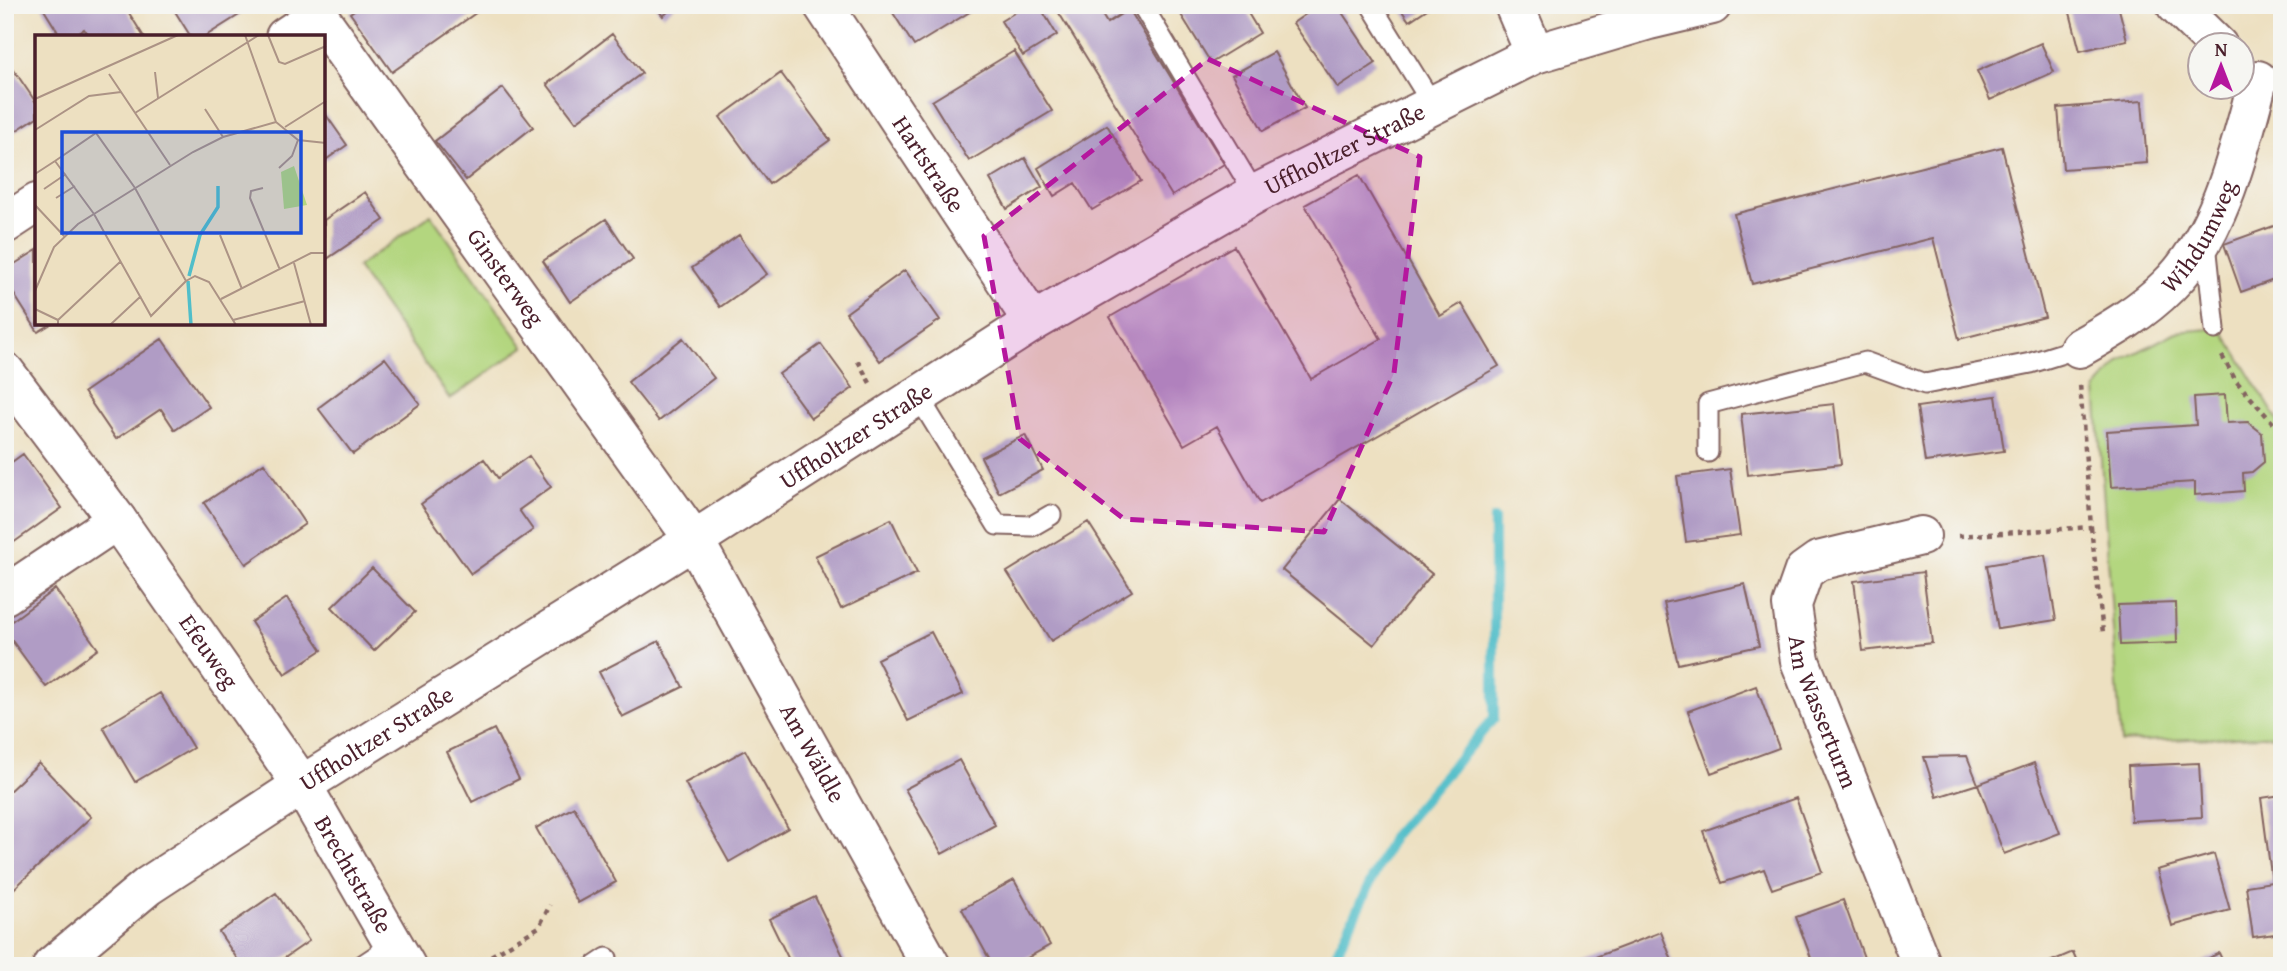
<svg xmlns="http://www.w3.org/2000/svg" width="2287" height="971" viewBox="0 0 2287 971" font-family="'Gentium Book Plus',serif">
	<rect width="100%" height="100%" fill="#f6f6f2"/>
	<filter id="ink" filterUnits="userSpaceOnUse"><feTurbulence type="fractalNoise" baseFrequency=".0143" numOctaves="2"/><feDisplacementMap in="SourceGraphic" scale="14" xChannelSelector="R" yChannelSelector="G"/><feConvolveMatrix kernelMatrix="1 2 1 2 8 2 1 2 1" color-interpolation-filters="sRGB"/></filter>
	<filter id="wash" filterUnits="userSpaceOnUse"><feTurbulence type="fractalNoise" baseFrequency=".00686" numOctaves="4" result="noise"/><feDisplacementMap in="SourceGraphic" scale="28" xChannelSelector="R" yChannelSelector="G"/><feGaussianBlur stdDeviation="1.57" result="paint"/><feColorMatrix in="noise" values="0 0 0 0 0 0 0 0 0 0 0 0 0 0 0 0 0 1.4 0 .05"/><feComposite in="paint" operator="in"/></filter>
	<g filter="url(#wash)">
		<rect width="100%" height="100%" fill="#ede0c1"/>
		<path fill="#b3d67f" stroke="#7e7a55" stroke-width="2" d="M431,215L524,347L450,399L357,267Z
			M2221,328L2282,427V735L2121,742L2096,389L2120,361L2176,332Z"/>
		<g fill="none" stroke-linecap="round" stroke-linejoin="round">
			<path stroke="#51bec9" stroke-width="10" d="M1330,966L1393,836L1494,718V519"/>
		</g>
		<g id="blocks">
			<path fill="#b09cc5" d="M41,5H124L144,37H89L84,29L72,37H61Z
				M171,5H255L204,37H191Z
				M361,5H487L392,72L350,13Z
				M654,5H676L663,16Z
				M888,5H981L914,46Z
				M1027,5H1039L1057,35L1023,56L1001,21Z
				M1054,5H1096L1107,23L1129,9L1224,164L1172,196Z
				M1175,5H1243L1260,33L1211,63Z
				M1319,5H1337L1376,63L1338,88L1293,23Z
				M1398,5H1433L1409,21Z
				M2068,5H2118L2127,40L2080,51Z
				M612,34L642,73L576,122L547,84Z
				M2041,43L2054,72L1990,100L1977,71Z
				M1014,51L1052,111L969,161L932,101Z
				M1274,52L1305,108L1263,131L1232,75Z
				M5,57L37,104V117L5,138Z
				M781,73L830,140L769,184L720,117Z
				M503,88L533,127L466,180L435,141Z
				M2142,101L2147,163L2063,169L2058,108Z
				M324,112L347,145L324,161Z
				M1107,125L1141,181L1092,210L1075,183L1054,196L1038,168Z
				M2002,147L2045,317L1959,339L1933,238L1752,284L1734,214Z
				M1025,158L1042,187L1007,209L990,179Z
				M1359,175L1440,316L1462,303L1499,366L1260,503L1217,426L1184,445L1110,317L1234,246L1311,379L1381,339L1305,205Z
				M365,192L384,220L324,261V220Z
				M606,219L633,259L570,302L543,261Z
				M2282,223V277L2241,292L2224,244Z
				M739,235L767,274L720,307L692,268Z
				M37,250V324H51L38,332L5,280V270Z
				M905,270L940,320L880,361L846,313Z
				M683,338L714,378L659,421L628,382Z
				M162,339L209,407L175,430L161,409L116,439L84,392Z
				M821,344L853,388L811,418L779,374Z
				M385,358L420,404L353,454L318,408Z
				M2225,395L2227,423L2248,422L2262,433L2264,462L2252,472L2243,473L2244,491L2195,495V482L2111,487L2107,431L2196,425L2194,397Z
				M1996,396L2004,451L1925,462L1917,407Z
				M1834,404L1841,464L1748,475L1741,414Z
				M1025,435L1043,470L999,493L981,457Z
				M23,454L62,508L13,543L5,533V467Z
				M529,456L551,487L519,510L533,530L471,574L421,504L484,459L498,478Z
				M264,463L305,524L246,564L204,503Z
				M1730,469L1740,535L1686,542L1677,476Z
				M1340,499L1432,574L1374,645L1282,570Z
				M891,519L917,573L841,609L815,556Z
				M1088,522L1132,591L1051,641L1007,572Z
				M2045,555L2056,620L1998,629L1987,565Z
				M372,568L415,612L374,651L332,607Z
				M1923,572L1932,643L1863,651L1854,581Z
				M1745,584L1759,646L1678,664L1664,603Z
				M55,589L98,649L46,687L5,631V626Z
				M287,598L322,650L285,674L251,622Z
				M2176,603L2177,643L2120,645L2118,605Z
				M931,632L963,694L908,721L877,659Z
				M659,641L683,687L622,717L599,672Z
				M1756,686L1779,748L1711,773L1688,711Z
				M160,693L193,748L135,782L103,727Z
				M494,729L519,779L472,802L447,752Z
				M745,750L788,828L729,862L685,783Z
				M1967,756L1978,784L1937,797L1924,757Z
				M959,760L995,825L942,854L905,789Z
				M39,763L91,817L5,897V795Z
				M2034,763L2060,833L2004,854L1978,784Z
				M2199,763L2202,817L2131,821L2128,766Z
				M2282,795V933L2253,937L2246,886L2272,882L2261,798Z
				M1796,798L1822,872L1772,889L1764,869L1722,883L1703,831Z
				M574,807L616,882L578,903L536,828Z
				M2214,854L2230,910L2172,926L2157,870Z
				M1014,880L1050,945L1013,966H993L962,909Z
				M276,893L309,941L273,966H242L219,932Z
				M815,897L846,962L839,966H792L769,919Z
				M1843,900L1867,966H1814L1796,917Z
				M1661,932L1674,966H1572L1614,950Z
				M2073,952L2079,966H2040Z
				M2219,953L2225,966H2193Z"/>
		</g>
	</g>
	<g filter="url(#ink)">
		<use href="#blocks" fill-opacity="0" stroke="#836360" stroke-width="2"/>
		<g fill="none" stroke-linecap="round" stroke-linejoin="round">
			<defs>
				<path id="service" d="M1142,5L1255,194
					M1371,5L1433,105
					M2206,243L2215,329
					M918,396L997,525L1032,526L1051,515
					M1708,452V404L1865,362L1925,384L2031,363L2079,348
					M361,966L394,944
					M595,966L607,958"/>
				<g id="minor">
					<path id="s1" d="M823,5L1033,322"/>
					<path d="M1514,5L1535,54"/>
					<path d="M2176,5L2218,46"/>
					<path id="s2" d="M285,37L318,15L694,540L931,966"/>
					<path d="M5,224L37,203"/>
					<path id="s3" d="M2079,348C2111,330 2142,312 2168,286C2220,236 2240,148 2258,80"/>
					<path id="s4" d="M5,372L117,520L302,785L406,966"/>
					<path id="s5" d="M1921,536L1818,561L1804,571L1792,605L1800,661L1922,966"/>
					<path d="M5,595L117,520"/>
				</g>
				<g id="tertiary">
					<path id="s6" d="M52,966L148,886L302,785L694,540L1033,322L1255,194L1535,54L1649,20L1712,5"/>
				</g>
			</defs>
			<use href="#service" stroke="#836360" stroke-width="23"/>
			<use href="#minor" stroke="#836360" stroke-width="42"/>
			<use href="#tertiary" stroke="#836360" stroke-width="42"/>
			<path stroke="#836360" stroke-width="4.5" stroke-dasharray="5 5" stroke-linecap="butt" d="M2222,356L2236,381L2279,430L2282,466
				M858,361L870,383
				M2091,527L2103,633
				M1958,536L2091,527L2080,384
				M474,966L539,927L550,905"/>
			<use href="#service" stroke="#fff" stroke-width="19"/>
			<use href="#minor" stroke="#fff" stroke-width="38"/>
			<use href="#tertiary" stroke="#fff" stroke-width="38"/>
		</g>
	</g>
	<path fill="#b5179e" fill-opacity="0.2" stroke="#b5179e" stroke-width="5" stroke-dasharray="14 9" stroke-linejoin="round" d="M1208,59L1420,157L1394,373L1324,532L1124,519L1020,439L984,236Z"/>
	<g text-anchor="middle" stroke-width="7" stroke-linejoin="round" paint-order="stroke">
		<g font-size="24" fill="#4a1f2b" stroke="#f6f6f2">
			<text dy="8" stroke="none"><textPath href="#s6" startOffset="1531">Uffholtzer Straße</textPath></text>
			<text dy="8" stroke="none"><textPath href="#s1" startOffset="191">Hartstraße</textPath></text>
			<text dy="8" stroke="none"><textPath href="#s3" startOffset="168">Wihdumweg</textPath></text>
			<text dy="8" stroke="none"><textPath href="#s2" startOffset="362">Ginsterweg</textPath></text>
			<text dy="8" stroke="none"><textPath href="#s6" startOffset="964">Uffholtzer Straße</textPath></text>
			<text dy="8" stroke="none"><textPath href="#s4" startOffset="346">Efeuweg</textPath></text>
			<text dy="8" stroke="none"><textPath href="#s5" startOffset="271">Am Wasserturm</textPath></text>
			<text dy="8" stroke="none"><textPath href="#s6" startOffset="397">Uffholtzer Straße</textPath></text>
			<text dy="8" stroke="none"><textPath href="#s2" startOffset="929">Am Wäldle</textPath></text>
			<text dy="8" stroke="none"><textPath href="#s4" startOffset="612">Brechtstraße</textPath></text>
		</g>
	</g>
	<g transform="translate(35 35)">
		<rect width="290" height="290" fill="#ede0c1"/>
		<path d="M259,131L272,170L249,174L246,137Z" fill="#b3d67f"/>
		<path fill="none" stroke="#51bec9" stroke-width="3.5" d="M154,241L165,200L183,172V151M153,246L156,290"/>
		<path fill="none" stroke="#ac9385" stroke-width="2" d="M210,0L241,87M233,0L244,27L250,29L291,11M120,37L123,63M74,39L135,130M0,64L143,0M170,74L188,102M100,78L224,0M241,87L263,105L291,108M250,92L291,66M0,95L54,61L86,57M244,133L257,121L263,105M0,139L20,126L61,98L100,153L151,246L116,281L59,179L20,126M228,153L216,156L215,163L245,235M9,154L31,139M21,163L40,151M0,170L29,201M185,200L207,254M259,228L276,290M151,246L160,241L174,247L201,290M0,256L19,212L43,189L158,117L188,102L241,87M186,264L276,218H291M0,274L23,285V290M23,285L86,226M198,285L270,266M75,290L106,261"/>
		<path fill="#1d4ed8" fill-opacity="0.15" stroke="#1d4ed8" stroke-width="3.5" d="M27,97H266V198H27Z"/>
		<rect width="290" height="290" fill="none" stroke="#4a1f2b" stroke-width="3.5"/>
	</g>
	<rect width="2287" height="971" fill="none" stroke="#f6f6f2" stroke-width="28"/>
	<g transform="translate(2221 66)"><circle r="33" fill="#f6f6f2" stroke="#b1a0a2" stroke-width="2"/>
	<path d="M0-5L12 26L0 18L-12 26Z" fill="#b5179e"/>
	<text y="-10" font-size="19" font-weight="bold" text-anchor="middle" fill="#4a1f2b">N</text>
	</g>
</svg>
